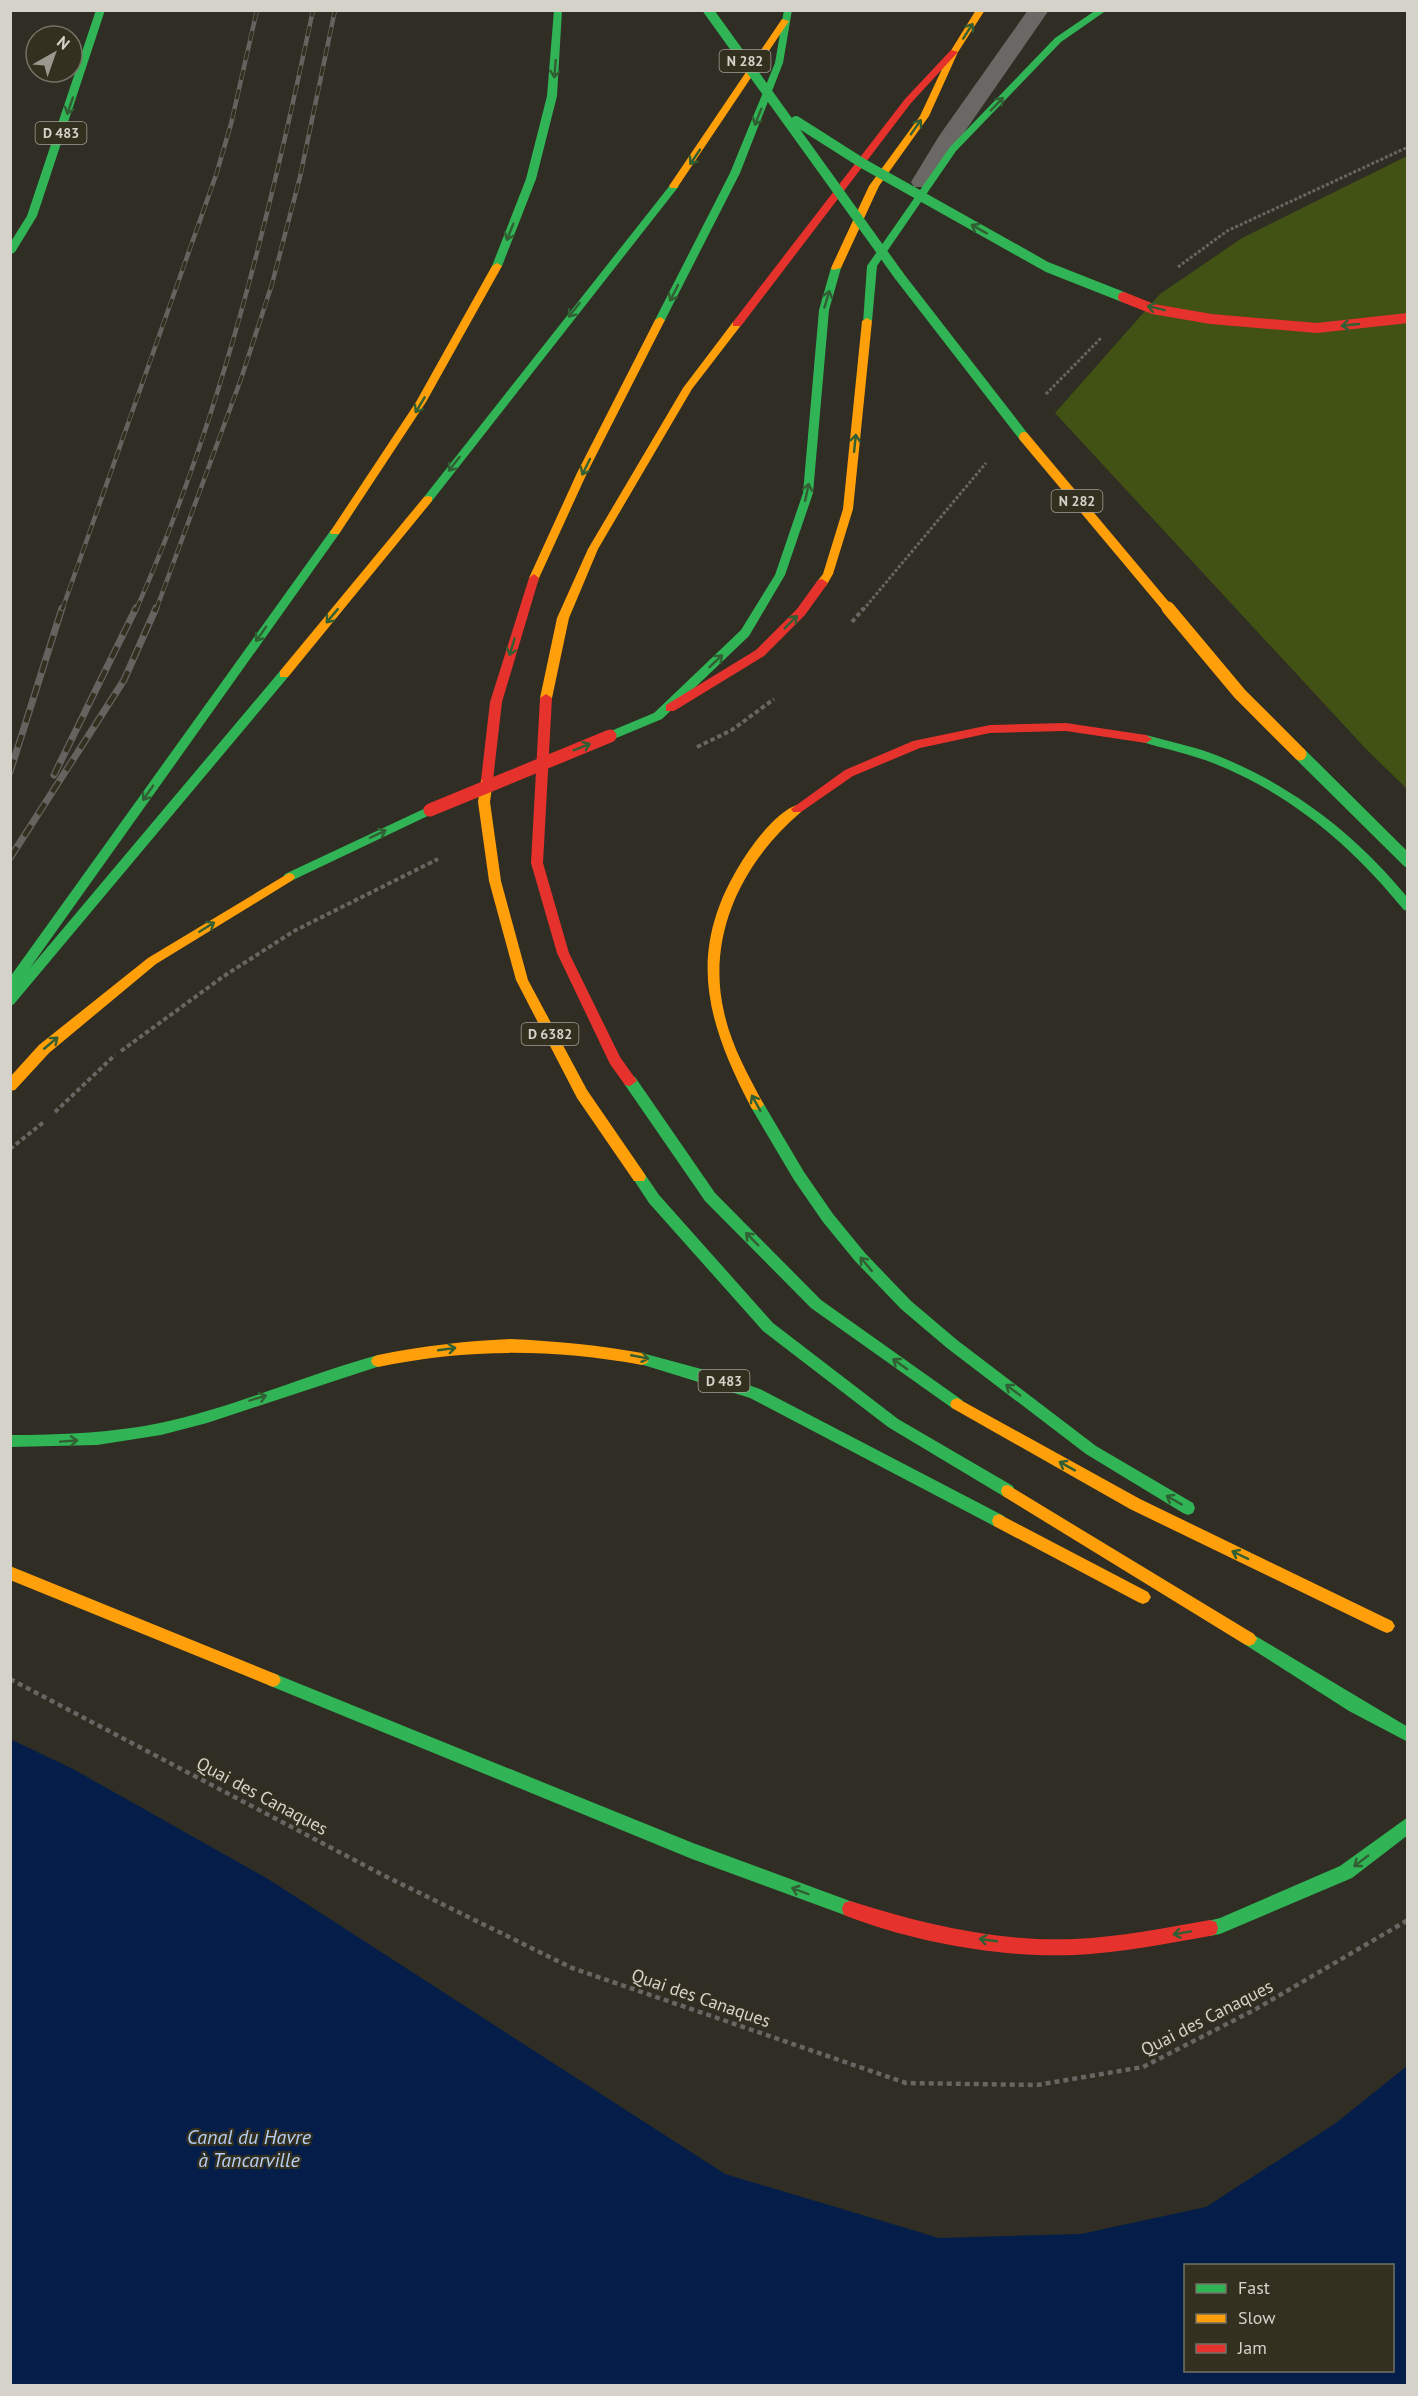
<svg xmlns="http://www.w3.org/2000/svg" width="1418" height="2396" viewBox="0 0 1418 2396" font-family="'PT Sans',sans-serif">
	<rect width="100%" height="100%" fill="#2f2d24"/>
	<path fill="#425114" d="M1407,156V789L1365,748L1055,413L1160,294L1242,238Z"/>
	<path fill="#041e49" fill-rule="evenodd" d="M10,1739L73,1769L268,1879L725,2174L939,2238L1081,2234L1206,2207L1336,2123L1407,2066V2385H11ZM1186,2266H1392V2370H1186Z"/>
	<g fill="none" stroke-linecap="round" stroke-linejoin="round">
		<path stroke="#686663" stroke-width="3" stroke-dasharray="3 2" stroke-linecap="butt" d="M1178,267L1227,231L1408,147
			M1046,394L1102,337
			M863,610L986,463"/>
		<path stroke="#686663" stroke-width="4" stroke-dasharray="4.5 3" stroke-linecap="butt" d="M852,622L864,608
			M697,747L732,730L774,699
			M121,1051L224,976L294,931L428,864
			M55,1112L115,1055
			M10,1149L45,1121"/>
		<path stroke="#686663" stroke-width="4.5" stroke-dasharray="5 4" stroke-linecap="butt" d="M10,1679L381,1874L572,1968L906,2083L1037,2085L1143,2067L1256,2009L1408,1920"/>
		<path fill="#6a6865" fill-rule="evenodd" d="M1028,10H1049L961,137L930,187H914L911,182L939,136Z"/>
		<path fill="#30b455" fill-rule="evenodd" d="M96,10H105L37,216L15,252L10,255V243L27,216Z
			M554,10H562L557,96L536,179L502,266L497,269L492,266L526,179L547,96Z
			M784,10H792L783,63L740,173L665,320L664,322H656L655,320L730,173L775,63Z
			M1096,10H1107L1061,42L956,151L877,266L872,321L867,324L863,323L867,266L950,147L1055,38Z
			M671,184L679,186L432,501H424V497Z
			M836,265L841,268L829,310L813,493L785,575L749,636L662,719L614,739H606L604,736L606,733L654,713L741,630L775,575L803,493L819,310L831,268Z
			M335,529L339,530V534L30,968L280,671H288V677L14,1004L10,1006V977L331,530Z
			M1146,735C1171,742 1197,747 1221,757C1296,788 1357,836 1408,898V911L1404,910C1351,845 1291,794 1213,763C1190,754 1165,749 1142,742L1140,739Z
			M430,806L434,807L436,810L434,813L293,880H285L283,877L285,874Z
			M630,1076L635,1077L715,1193L821,1300L962,1400L964,1404L962,1408L957,1410L952,1408L811,1308L705,1201L625,1085L623,1081L625,1077Z
			M757,1100L762,1101L804,1172L833,1214L865,1253L911,1301L957,1340L1096,1446L1193,1503L1195,1508L1193,1513L1188,1515L1183,1513L1086,1454L947,1348L901,1309L855,1261L823,1222L794,1180L752,1109L750,1105L752,1101Z
			M639,1172L644,1173L659,1195L773,1323L898,1419L1013,1486L1015,1491L1013,1496L1008,1497L1003,1496L888,1427L763,1331L649,1203L632,1177L634,1173Z
			M642,1353L705,1370L760,1389L1004,1516L1006,1521L1004,1526L999,1528L994,1526L750,1398L637,1363L635,1359L637,1355Z
			M378,1355L383,1357L385,1361L383,1365L207,1423L161,1435L97,1445L10,1447V1435C61,1435 111,1433 160,1423C235,1407 305,1375 378,1355Z
			M1249,1632L1408,1727V1742L1349,1711L1244,1644L1241,1639L1244,1634Z
			M273,1673L693,1843L850,1901L856,1903L858,1909L856,1915L850,1917L692,1859L268,1685L265,1680L268,1675Z
			M1408,1817V1835L1352,1878L1220,1934L1210,1936L1204,1934L1202,1928L1204,1922L1220,1918L1340,1866Z"/>
		<path fill="#ff9f0a" fill-rule="evenodd" d="M976,10H985L958,52L929,116L879,186L841,268L833,270L831,268L869,186L920,116L950,52Z
			M782,19L789,21L677,188H671L669,186Z
			M497,263L502,266L426,402L339,534H331L330,532L416,402L492,266Z
			M660,317L665,320L587,473L539,578L538,581H530L529,578L577,473L655,320Z
			M867,318L872,321L853,509L833,574L826,586L822,587L816,583L823,574L843,509L862,321Z
			M737,321L742,324L692,389L598,549L569,618L552,698L550,701H542L540,698L557,618L588,549L683,388L733,322Z
			M428,496L432,497V501L288,677H280V671L424,497Z
			M487,776L493,780L490,802L501,881L528,980L587,1090L644,1173L646,1177L644,1181H634L577,1098L516,980L489,881L478,802L481,780Z
			M797,805L801,806L803,809L801,812C743,861 706,935 724,1012C731,1045 748,1075 764,1105L757,1110L752,1109C703,1016 685,945 748,852C758,837 780,810 797,805Z
			M289,873L293,874L295,877L293,880L156,964L49,1053L15,1090L10,1091V1077L39,1045L148,958Z
			M510,1339C555,1341 598,1345 642,1353L647,1355L649,1359L647,1363L642,1365C553,1349 467,1348 378,1367L373,1365L371,1361L373,1357L378,1355C422,1346 465,1341 510,1339Z
			M957,1398L1140,1499L1392,1621L1395,1626L1392,1631L1387,1633L1382,1631L1130,1509L952,1408L950,1404L952,1400Z
			M1008,1485L1254,1634L1257,1639L1254,1644L1249,1646L1244,1644L1003,1496L1001,1491L1003,1486Z
			M999,1514L1148,1592L1151,1597L1148,1602L1143,1604L1138,1602L994,1526L992,1521L994,1516Z
			M10,1566L278,1675L281,1680L278,1685L273,1687L10,1580Z"/>
		<path fill="#e5322d" fill-rule="evenodd" d="M951,50L958,52L911,103L741,326H733V322L905,99Z
			M534,574L539,578L502,702L493,780L487,784L481,780L490,702L529,578Z
			M822,579L828,583L805,615L764,656L674,711H666V705L756,650L797,609L818,580Z
			M546,694L552,698L543,863L569,953L620,1057L637,1081L630,1086L625,1085L610,1064L557,953L531,863L540,698Z
			M1066,723L1146,735L1152,739L1146,743L1066,731L990,733L920,748L853,776L801,812H793L791,809L845,770L913,741L990,725Z
			M850,1901C922,1924 998,1942 1074,1939C1120,1937 1165,1928 1210,1920L1216,1922L1218,1928L1216,1934L1210,1936C1165,1944 1119,1953 1074,1955C1001,1958 912,1942 844,1915L842,1909L844,1903Z"/>
		<defs>
			<path id="rail-far1" d="M62,610L216,175L231,124L257,10
				M136,610C221,419 270,214 313,10
				M156,610L241,379L272,284L300,177L335,10"/>
			<path id="rail" d="M10,772L62,608
				M54,775L136,608
				M10,858L124,680L156,608"/>
		</defs>
		<use href="#rail-far1" stroke="#65635f" stroke-width="4.5"/>
		<use href="#rail" stroke="#65635f" stroke-width="7"/>
		<use href="#rail-far1" stroke="#333020" stroke-width="3" stroke-dasharray="10" stroke-linecap="butt"/>
		<use href="#rail" stroke="#333020" stroke-width="4.5" stroke-dasharray="13" stroke-linecap="butt"/>
		<path stroke="#686663" stroke-width="4" stroke-dasharray="4.5 3" stroke-linecap="butt" d="M428,864L438,859"/>
		<path stroke="#30b455" stroke-width="10" d="M708,10L900,277L1024,437
			M796,121L862,163L1047,267L1123,297"/>
		<path stroke="#30b455" stroke-width="13" d="M1300,754L1408,861"/>
		<path stroke="#ff9f0a" stroke-width="10" d="M1024,437L1169,610"/>
		<path stroke="#ff9f0a" stroke-width="13" d="M1168,608L1240,694L1300,754"/>
		<path stroke="#e5322d" stroke-width="10" d="M1123,297L1153,309L1211,319L1317,328L1408,318"/>
		<path stroke="#e5322d" stroke-width="13" d="M430,810L610,736"/>
	</g>
	<defs><path id="oneway-shaft" d="M-6 0H5M1.5-3L5.5 0L1.5 3" fill="none" stroke-width="1.6" stroke-linecap="round" stroke-linejoin="round" transform="scale(1.5)"/></defs>
	<g stroke="#325e33">
		<use href="#oneway-shaft" transform="translate(968 31) rotate(-57)"/>
		<use href="#oneway-shaft" transform="translate(555 69) rotate(95)"/>
		<use href="#oneway-shaft" transform="translate(997 104) rotate(-46)"/>
		<use href="#oneway-shaft" transform="translate(70 106) rotate(109)"/>
		<use href="#oneway-shaft" transform="translate(758 117) rotate(112)"/>
		<use href="#oneway-shaft" transform="translate(916 127) rotate(-55)"/>
		<use href="#oneway-shaft" transform="translate(695 157) rotate(124)"/>
		<use href="#oneway-shaft" transform="translate(979 229) rotate(-151)"/>
		<use href="#oneway-shaft" transform="translate(510 232) rotate(112)"/>
		<use href="#oneway-shaft" transform="translate(674 293) rotate(117)"/>
		<use href="#oneway-shaft" transform="translate(827 299) rotate(-73)"/>
		<use href="#oneway-shaft" transform="translate(1156 308) rotate(-166)"/>
		<use href="#oneway-shaft" transform="translate(574 310) rotate(128)"/>
		<use href="#oneway-shaft" transform="translate(1350 325) rotate(174)"/>
		<use href="#oneway-shaft" transform="translate(420 405) rotate(121)"/>
		<use href="#oneway-shaft" transform="translate(855 443) rotate(-84)"/>
		<use href="#oneway-shaft" transform="translate(454 464) rotate(128)"/>
		<use href="#oneway-shaft" transform="translate(586 467) rotate(116)"/>
		<use href="#oneway-shaft" transform="translate(807 492) rotate(-78)"/>
		<use href="#oneway-shaft" transform="translate(332 616) rotate(130)"/>
		<use href="#oneway-shaft" transform="translate(791 622) rotate(-45)"/>
		<use href="#oneway-shaft" transform="translate(261 634) rotate(125)"/>
		<use href="#oneway-shaft" transform="translate(512 647) rotate(107)"/>
		<use href="#oneway-shaft" transform="translate(716 661) rotate(-43)"/>
		<use href="#oneway-shaft" transform="translate(582 747) rotate(-22)"/>
		<use href="#oneway-shaft" transform="translate(148 793) rotate(125)"/>
		<use href="#oneway-shaft" transform="translate(378 834) rotate(-25)"/>
		<use href="#oneway-shaft" transform="translate(207 927) rotate(-32)"/>
		<use href="#oneway-shaft" transform="translate(51 1043) rotate(-40)"/>
		<use href="#oneway-shaft" transform="translate(756 1103) rotate(-119)"/>
		<use href="#oneway-shaft" transform="translate(752 1239) rotate(-135)"/>
		<use href="#oneway-shaft" transform="translate(866 1264) rotate(-130)"/>
		<use href="#oneway-shaft" transform="translate(447 1349) rotate(-8)"/>
		<use href="#oneway-shaft" transform="translate(640 1357) rotate(11)"/>
		<use href="#oneway-shaft" transform="translate(900 1364) rotate(-145)"/>
		<use href="#oneway-shaft" transform="translate(1013 1390) rotate(-143)"/>
		<use href="#oneway-shaft" transform="translate(258 1398) rotate(-17)"/>
		<use href="#oneway-shaft" transform="translate(69 1441) rotate(-4)"/>
		<use href="#oneway-shaft" transform="translate(1067 1466) rotate(-151)"/>
		<use href="#oneway-shaft" transform="translate(1174 1500) rotate(-150)"/>
		<use href="#oneway-shaft" transform="translate(1240 1555) rotate(-154)"/>
		<use href="#oneway-shaft" transform="translate(1361 1861) rotate(143)"/>
		<use href="#oneway-shaft" transform="translate(800 1891) rotate(-160)"/>
		<use href="#oneway-shaft" transform="translate(1182 1933) rotate(170)"/>
		<use href="#oneway-shaft" transform="translate(988 1940) rotate(-172)"/>
	</g>
	<g text-anchor="middle" stroke-width="4.5" stroke-linejoin="round" paint-order="stroke">
		<g fill="#333020" stroke="#a4a196" stroke-width="1.5">
			<rect x="719.5" y="50" width="51" height="22" rx="4.5"/>
			<rect x="35.5" y="122" width="51" height="22" rx="4.5"/>
			<rect x="1051.5" y="490" width="51" height="22" rx="4.5"/>
			<rect x="521.5" y="1023" width="57" height="22" rx="4.5"/>
			<rect x="698.5" y="1370" width="51" height="22" rx="4.5"/>
		</g>
		<g font-size="14" font-weight="bold" fill="#d4d2c9">
			<text x="745" y="66">N 282</text>
			<text x="61" y="138">D 483</text>
			<text x="1077" y="506">N 282</text>
			<text x="550" y="1039">D 6382</text>
			<text x="724" y="1386">D 483</text>
		</g>
		<g font-size="18" fill="#d4d2c9" stroke="#333020">
			<text transform="translate(262 1796) rotate(28)" y="6">Quai des Canaques</text>
			<text transform="translate(701 1998) rotate(19)" y="6">Quai des Canaques</text>
			<text transform="translate(1207 2018) rotate(-27)" y="6">Quai des Canaques</text>
		</g>
		<g font-size="20" font-style="italic" fill="#b5cef5" stroke="#333020">
			<text x="249" y="2144">Canal du Havre<tspan x="249" dy="23">à Tancarville</tspan></text>
		</g>
	</g>
	<rect width="1418" height="2396" fill="none" stroke="#d4d2c9" stroke-width="24"/>
	<rect x="1184" y="2264" width="210" height="108" fill="#333020" stroke="#737164" stroke-width="1.5"/>
	<rect x="1196" y="2284" width="30" height="9" fill="#30b455" stroke="#737164" stroke-width="1.5"/>
	<text x="1238" y="2294" font-size="18" fill="#d4d2c9">Fast</text>
	<rect x="1196" y="2314" width="30" height="9" fill="#ff9f0a" stroke="#737164" stroke-width="1.5"/>
	<text x="1238" y="2324" font-size="18" fill="#d4d2c9">Slow</text>
	<rect x="1196" y="2344" width="30" height="9" fill="#e5322d" stroke="#737164" stroke-width="1.5"/>
	<text x="1238" y="2354" font-size="18" fill="#d4d2c9">Jam</text>
	<g transform="translate(54 54) rotate(40)"><circle r="28" fill="#333020" stroke="#737164" stroke-width="1.5"/>
	<path d="M0-4.5L10 22L0 15L-10 22Z" fill="#9a988f"/>
	<text y="-9" font-size="16" font-weight="bold" text-anchor="middle" fill="#d4d2c9">N</text>
	</g>
</svg>
